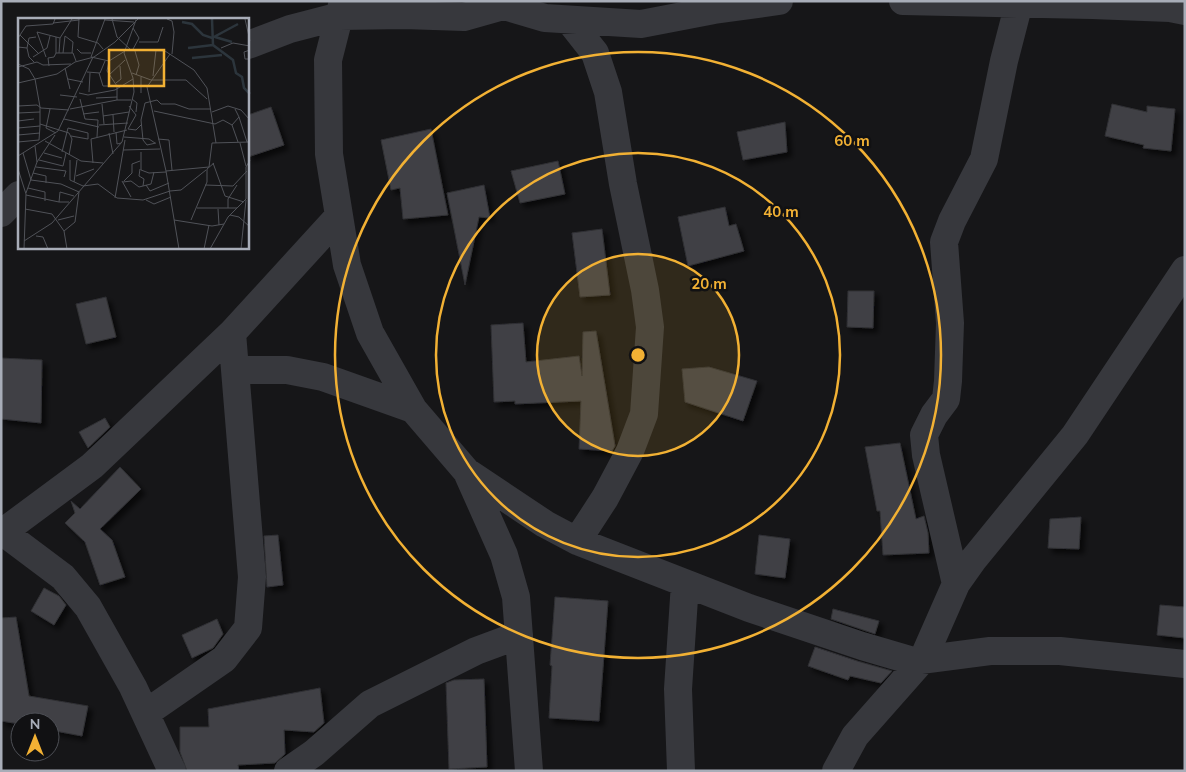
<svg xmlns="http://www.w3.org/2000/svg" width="1186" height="772" viewBox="0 0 1186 772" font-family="Mulish,sans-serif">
	<defs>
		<filter id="shadow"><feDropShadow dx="4.5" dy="4.5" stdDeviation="2.5" flood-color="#0009"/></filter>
	</defs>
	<rect width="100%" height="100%" fill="#161618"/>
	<path fill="#404145" stroke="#303034" filter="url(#shadow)" d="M1112,104L1147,112V106L1175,109L1171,151L1143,148L1144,145L1105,136Z
		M271,107L284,145L248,157V115Z
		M785,122L787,152L743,160L737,132Z
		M431,129L448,215L403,219L400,188L391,190L381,140Z
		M558,161L565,194L520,203L511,171Z
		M484,185L490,218L479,217L465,285L447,193Z
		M725,207L729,226L736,224L744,251L688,266L678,217Z
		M602,229L610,295L580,297L572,233Z
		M848,291H874L873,328L847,327Z
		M106,297L116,337L86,344L76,304Z
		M523,323L526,362L579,356L582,376L583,332L596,331L615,446L612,451L579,449L581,401L515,404V401L494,402L491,325Z
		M1,358L42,360L41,423L1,419Z
		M709,367L757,381L743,421L685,402L682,369Z
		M105,418L110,427L88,448L79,432Z
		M900,443L916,519L924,516L928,533L929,553L883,555L880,511H877L865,447Z
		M120,467L141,489L100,529L112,540L125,577L100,585L85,542L65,523L75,513L71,501L80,509Z
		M1081,517L1079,549L1048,548L1050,519Z
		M278,535L283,585L267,587L264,536Z
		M759,535L790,539L785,578L755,574Z
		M44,588L59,596L66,605L54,625L31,611Z
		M555,597L608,601L599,721L549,718L552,666L550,665Z
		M1160,605L1185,607V638L1157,635Z
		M833,609L879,621L875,634L831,619Z
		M16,617L29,696L88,706L82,736L50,730V722H20V724L1,721V618Z
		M217,619L223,634L213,648L192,658L182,635Z
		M815,647L857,661L892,671L881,683L850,676L848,680L808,666Z
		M484,679L487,767L449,769L446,683L454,680Z
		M320,688L324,723L314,732L284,730L285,754L275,763L238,765L239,771H187L180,752V727H209L208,709Z"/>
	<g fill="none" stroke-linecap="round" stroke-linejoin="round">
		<path stroke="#37383d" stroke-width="28" d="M343,1L328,60L329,154L347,265L370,333L413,409L467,472L504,555L516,597L529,771
			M487,1L545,18L641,24L714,10L779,1
			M903,1L1092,5L1170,8L1185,11
			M569,20L595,53L608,92L623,184L645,290L650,327L644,414L630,451L605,498L577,541
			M248,45L290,29L340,16L404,15L464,17L503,6L508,1
			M1,213L19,195
			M235,370H287L323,377L413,409
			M467,472L545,524L577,541L749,608L862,646L913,661L990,651H1060L1185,664
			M1,529L3,532L63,577L88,607L133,687L172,771
			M3,532L92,466L232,333L339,216
			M956,584L926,455L924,435L934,415L946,399L948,381L950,323L944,242L952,221L984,159L1004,61L1019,3
			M146,713L224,659L248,628L252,577L232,333
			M288,771L314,753L370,704L476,651L519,635
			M681,771L678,689L685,583
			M836,771L855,736L923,659L956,584L973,560L1075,435L1185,270"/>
	</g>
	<circle cx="638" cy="355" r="101" fill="#f2b134" fill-opacity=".12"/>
	<g fill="none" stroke="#f2b134" stroke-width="2.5">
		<circle cx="638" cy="355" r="101"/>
		<circle cx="638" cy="355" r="202"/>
		<circle cx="638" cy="355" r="303"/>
	</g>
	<g transform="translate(18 18)">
		<rect width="231" height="231" fill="#161618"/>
		<path fill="none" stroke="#2c353c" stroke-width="2.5" d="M194,1L195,27L215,42L218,55L224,59L226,70L232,76M164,4L174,6L185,17L194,20L220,6M197,19L214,24M170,30L195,27M174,40L204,37"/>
		<path fill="none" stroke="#505258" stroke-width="1" d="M61,1L60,19L80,25L85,31M87,1L73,39L91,43M94,1L99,19L113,32L147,33L176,52L189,70L198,125M149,1L154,3L156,14L154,36M227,1L232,23M87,2L116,4M35,5L61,2M2,17L21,36M47,18L55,24L54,35M38,19V35H55L58,43M0,20L8,8L35,6L37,1M42,20L54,1M121,24H140L145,9M0,29L9,30L11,20L18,19M9,30L11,39L16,44M203,30L215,25L232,28M59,31L63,35H73M232,32L226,34L227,41H232M107,33L91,43L89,53L99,68V82H113M114,33L121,20L115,10M117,33L121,47L118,57M45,35L47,18M152,36L129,69L148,153L191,149L194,125L232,124M15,39L29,30L32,18M28,39L19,14L42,20L41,35M0,46L11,51L17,61L22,89V108L0,110M31,48L30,40L36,39L38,35M0,49L19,44L25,47L53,46M47,50L52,71M69,54L82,55L87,43M81,55L85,68H99M114,55L133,62H168L189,81M91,57L107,42M135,58L138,32M123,59V75M50,61L65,64M0,65L39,56L57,44L76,39L97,24L120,1M98,65L103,61L102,48M71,74L72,55M61,75L70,77L97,72L115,61M42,77L59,79M78,80L99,79M62,81L67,101L80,102L79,119M114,81L119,85L118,94M84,86L86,106M0,88L19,87L23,90L51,92M32,91L28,110L38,115M52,91L99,82M217,91L221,99L214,107L220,124M136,93L197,106M194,94L210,88L223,92L232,102M0,95L22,94M65,96L81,94M95,97L96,114M85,98L111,94M221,99L229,124M46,101L81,109M0,103L16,101M22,106L51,115L54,121L51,137M197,106L205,102L214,107M81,107L110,105M110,111L118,97L111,88M110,111L118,112L124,106M98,114L99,126L103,125M91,115L95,136M0,117L22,115M53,118L70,121M106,119L131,121L137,125M140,121L151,122L154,152M27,123L63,143L85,145M0,124L21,122L22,108M138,125L129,127L125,122L123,102L127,85L139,82L143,86H157L171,91H193M222,125L228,148M17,128L19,144M105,132L142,131M44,134L50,110L70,115V121M123,134V152L131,155L148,154M5,135L13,162L43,166L61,174L57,204L46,213M26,135L44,140M0,138L40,113L75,39M21,142L45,148L48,135M52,142V162L65,168L80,166L99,180L125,182L152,173M75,145L73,121L109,112M195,145L207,178L226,184M18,149L48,153L46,159M0,151L8,176L6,231M122,151L121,158L126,161L125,168M148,153L161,231M15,155L28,158V165M58,158L76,151M104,163L113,179M106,163L114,155V146L122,143M56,164L59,142M105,164L113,163L121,169L133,166L136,154M128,167L132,173L151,165M187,167L215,168L229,153M10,170L27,174V183M152,173L163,172L188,152M8,175L19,144L37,117M8,177L41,184M97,180L107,122M128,182L136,186L153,179M51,184H41L42,174L56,178M179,190H219M210,190V181L219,167M7,191L34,196L46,213L49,231M200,191L201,207M212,197L221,199L232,209M40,202L56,198M156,202L194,208L206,206M173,202L189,164V151L196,145M18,218L25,219L30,231M6,223L34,205L104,124L116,74L115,60L106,35L118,2M186,231L191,207M192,231L210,199L228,181V149L232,142M223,231L228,182"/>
		<path fill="#f2b134" fill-opacity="0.15" stroke="#f2b134" stroke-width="2.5" d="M91,32H146V68H91Z"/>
		<rect width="231" height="231" fill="none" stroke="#a8adb8" stroke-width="2.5"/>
	</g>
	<circle cx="638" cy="355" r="8" fill="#f2b134" stroke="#111113" stroke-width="2.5"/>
	<g font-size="15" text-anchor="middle" font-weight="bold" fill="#f2b134" stroke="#111113" stroke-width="5" stroke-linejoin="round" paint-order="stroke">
		<text x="852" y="146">60 m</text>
		<text x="781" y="217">40 m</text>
		<text x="709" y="289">20 m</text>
	</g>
	<rect width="1186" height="772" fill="none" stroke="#a8adb8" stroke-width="5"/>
	<g transform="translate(35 737)"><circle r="24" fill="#111113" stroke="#4d4f55"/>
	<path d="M0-4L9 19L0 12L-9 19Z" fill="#f2b134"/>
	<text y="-8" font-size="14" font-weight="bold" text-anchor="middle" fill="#a8adb8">N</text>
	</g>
</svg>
